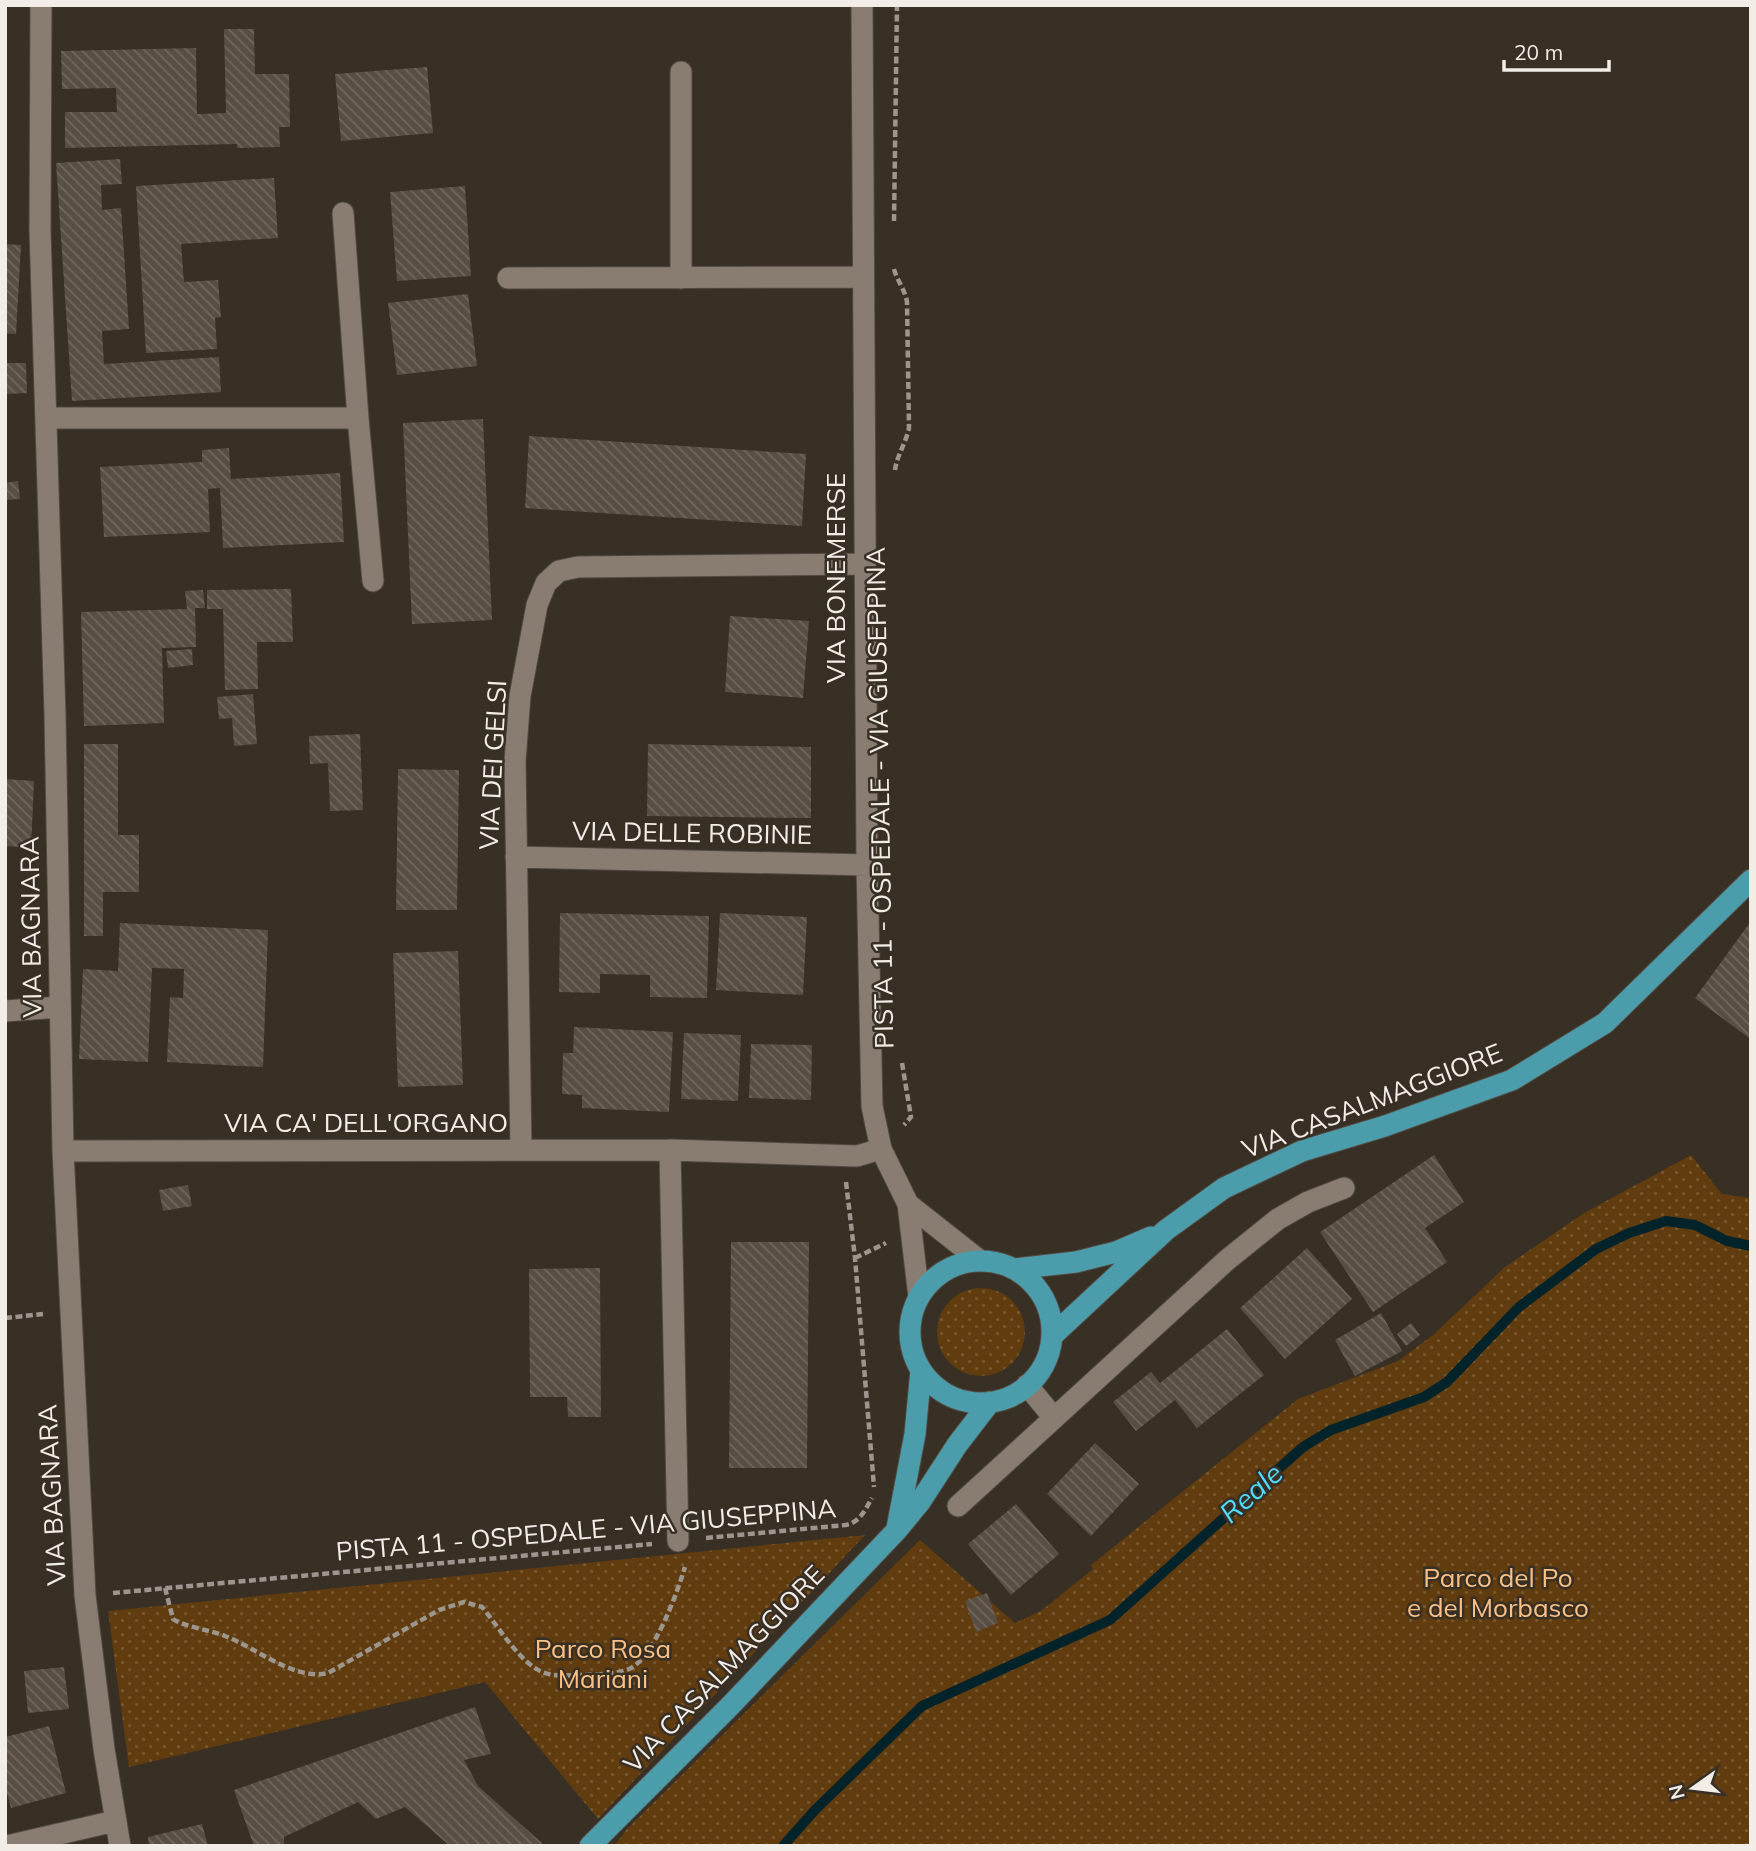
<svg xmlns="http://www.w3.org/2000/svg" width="1756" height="1851" viewBox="0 0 1756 1851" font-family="Mulish,sans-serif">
	<defs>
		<pattern id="grass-dots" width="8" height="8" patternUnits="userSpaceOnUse" patternTransform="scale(1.75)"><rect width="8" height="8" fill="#603c0e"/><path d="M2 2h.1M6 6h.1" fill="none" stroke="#775831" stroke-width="1.8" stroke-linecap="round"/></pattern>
		<pattern id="building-back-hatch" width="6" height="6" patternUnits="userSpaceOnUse" patternTransform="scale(1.75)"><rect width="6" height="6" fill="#584e43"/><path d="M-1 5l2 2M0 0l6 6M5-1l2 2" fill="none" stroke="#70685e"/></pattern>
	</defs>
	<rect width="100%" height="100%" fill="#382f25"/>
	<path fill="url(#grass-dots)" d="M1691,1155L1722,1194L1751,1198V1846H614L627,1829L920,1540L1015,1623L1041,1611L1093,1569L1091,1565L1298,1399L1398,1361L1433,1335L1505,1267L1584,1213Z
		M937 1332a44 44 0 1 1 88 0a44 44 0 1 1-88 0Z
		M865,1535L598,1819L485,1682L129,1767L108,1611Z"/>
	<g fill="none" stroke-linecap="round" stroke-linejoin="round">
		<path stroke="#03232a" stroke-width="10" d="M783,1846L815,1810L922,1706L1110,1620L1303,1447L1331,1430L1424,1397L1447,1382L1519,1307L1596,1249L1629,1233L1666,1221L1695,1225L1727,1241L1751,1246"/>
	</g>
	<path fill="url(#building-back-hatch)" d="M224,29H254L255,74H289L290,127H279L280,147L237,148V144L65,148V112H117L116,88L62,89L61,51L196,48L197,114L226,113Z
		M427,67L433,133L341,141L335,74Z
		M120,159L122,184L101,185L102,210L121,208L129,329L102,331L104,364L219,357L221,392L72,401L56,163Z
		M274,178L278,238L181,244L184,282L218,280L221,317L215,318L217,349L146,353L136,186Z
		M465,186L471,276L397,281L390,192Z
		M5,244L21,245L16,334L5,333Z
		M468,294L477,366L397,375L388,303Z
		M5,363H26L27,393L5,394Z
		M483,419L492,620L412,624L403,423Z
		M529,436L806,454L802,526L525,508Z
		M229,448L231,479L340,473L344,542L223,548L220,488L208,489L210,532L104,537L100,467L202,462V450Z
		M18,481L20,499L5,500V483Z
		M291,589L293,642H257L258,689L225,690L223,609H207V590Z
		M203,590L205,608H195L196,647L162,648L164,723L84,726L81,612L187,609L185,591Z
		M730,616L809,621L803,698L725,692Z
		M192,649L193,665L168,668L166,651Z
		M253,694L257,744L234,746L232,718L219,719L217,697Z
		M360,734L363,810L330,811L328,763L310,764L309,736Z
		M84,744H118V835H139V892H103V936H84Z
		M648,744L811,747V818L647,816Z
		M398,769L459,770L457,910H396Z
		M7,779L34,781L31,848L5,846Z
		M560,913L709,916L707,998L650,997V975L600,974V993L559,992Z
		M720,913L807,917L803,995L716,990Z
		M1751,921V1036L1749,1038L1695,998Z
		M120,923L268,930L263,1067L167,1062L170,997L183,998L184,969L152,968L148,1062L79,1059L83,969L118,971Z
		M458,951L463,1085L398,1087L393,953Z
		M574,1027L673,1032L669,1112L582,1108V1095L562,1094L563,1053H573Z
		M684,1033L741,1035L738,1101L681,1099Z
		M751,1044L812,1045L811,1100L749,1098Z
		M1434,1155L1464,1202L1425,1228L1447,1262L1373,1312L1320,1232Z
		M188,1185L192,1206L163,1211L159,1190Z
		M731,1242H809L807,1468H729Z
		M1307,1248L1352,1299L1285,1359L1240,1308Z
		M600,1268L601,1417H568L567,1397H530L529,1269Z
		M1381,1313L1402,1351L1355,1376L1335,1340Z
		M1411,1323L1420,1335L1406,1346L1397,1334Z
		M1227,1329L1264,1375L1197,1428L1175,1400L1136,1431L1113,1402L1151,1372L1160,1383Z
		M1095,1443L1139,1484L1091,1536L1047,1494Z
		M1016,1504L1059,1554L1011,1595L968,1544Z
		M987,1593L998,1623L976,1632L965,1601Z
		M64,1667L69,1709L28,1713L24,1671Z
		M475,1707L491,1754L464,1760L478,1786L542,1843L540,1846H450L405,1807L376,1819L358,1802L284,1837V1846H254L234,1790Z
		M49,1726L66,1793L11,1808L5,1786V1737Z
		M202,1824L208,1846H149L148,1837Z"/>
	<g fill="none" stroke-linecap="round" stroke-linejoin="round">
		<defs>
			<path id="minor" d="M41,5L40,230L55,715L63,1151L85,1595L104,1749L120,1846
				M862,5L867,865L872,1106L881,1149
				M681,72V278
				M508,278L863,277
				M47,418H358L343,213
				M358,418L373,581
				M516,857L867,865
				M5,1011L60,1007
				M521,1150L515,761L520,696L537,605L546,583L559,571L578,567L864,564
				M670,1150L678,1541
				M63,1151L670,1150L857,1156L881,1149L908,1204L919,1297
				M908,1204L979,1260
				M1027,1385L1054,1418
				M958,1506L1227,1260L1278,1219L1308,1202L1344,1188
				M7,1846L115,1821"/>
			<path id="major" d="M910 1332a71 71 0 1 1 142 0a71 71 0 1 1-142 0Z
				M1014,1269L1076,1262L1116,1252L1151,1237
				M1052,1336L1166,1230L1224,1188L1302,1151L1385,1126L1512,1080L1605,1023L1751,880
				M897,1528L915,1434L921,1370
				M590,1846L730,1706L897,1530L920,1502L957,1445L990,1402"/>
		</defs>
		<use href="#minor" stroke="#534a42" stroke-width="23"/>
		<use href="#major" stroke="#534a42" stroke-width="23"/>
		<path stroke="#9d968e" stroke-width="4.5" stroke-dasharray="7 3.5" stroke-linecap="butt" d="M894,221L897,5
			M894,269C897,281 905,289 907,302L909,428C906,443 897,455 895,470
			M902,1063L911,1117L904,1125
			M846,1182L855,1258L874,1487
			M855,1258L886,1243
			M5,1318L43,1314
			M706,1538L846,1525C860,1522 865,1510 872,1498
			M165,1588L173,1619C184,1627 211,1630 225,1636C255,1647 294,1681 328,1673L439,1610L464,1602L482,1607C497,1625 516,1656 535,1668C549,1678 565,1675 582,1675C597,1674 614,1675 629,1669C654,1658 677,1593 685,1567
			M113,1593L652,1544"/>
		<use href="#minor" stroke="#897d72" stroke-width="21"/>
		<use href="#major" stroke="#4c9dab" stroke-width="21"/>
	</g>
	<g text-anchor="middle" stroke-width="5" stroke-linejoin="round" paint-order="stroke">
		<g font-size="26" fill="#f3ede7" stroke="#382f25">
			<text transform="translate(836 578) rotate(-90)" y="9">VIA BONEMERSE</text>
			<text transform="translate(493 765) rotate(-87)" y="9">VIA DEI GELSI</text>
			<text transform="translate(880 798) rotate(-91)" y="9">PISTA 11 - OSPEDALE - VIA GIUSEPPINA</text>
			<text transform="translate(692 833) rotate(1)" y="9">VIA DELLE ROBINIE</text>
			<text transform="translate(31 927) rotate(-91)" y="9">VIA BAGNARA</text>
			<text transform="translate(1372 1101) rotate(-21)" y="9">VIA CASALMAGGIORE</text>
			<text x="366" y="1132">VIA CA' DELL'ORGANO</text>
			<text transform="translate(52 1495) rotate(-93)" y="9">VIA BAGNARA</text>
			<text transform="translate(586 1530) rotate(-5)" y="9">PISTA 11 - OSPEDALE - VIA GIUSEPPINA</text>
			<text transform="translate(724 1669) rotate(-46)" y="9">VIA CASALMAGGIORE</text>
		</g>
		<g font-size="26" fill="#fbc184" stroke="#382f25">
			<text x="1498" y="1587">Parco del Po<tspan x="1498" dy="30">e del Morbasco</tspan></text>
			<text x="603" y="1658">Parco Rosa<tspan x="603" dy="30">Mariani</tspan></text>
		</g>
		<g font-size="28" font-style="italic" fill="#50ddff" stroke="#382f25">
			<text transform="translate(1251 1493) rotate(-42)" y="10">Reale</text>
		</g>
	</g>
	<rect width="1756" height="1851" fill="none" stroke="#f3ede7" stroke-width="14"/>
	<g transform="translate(1693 1788) rotate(256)" stroke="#382f25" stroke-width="5" paint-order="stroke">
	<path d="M0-5L12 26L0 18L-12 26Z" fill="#f3ede7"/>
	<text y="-10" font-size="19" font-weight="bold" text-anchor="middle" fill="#f3ede7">N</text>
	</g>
	<path d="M1504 60v10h105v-10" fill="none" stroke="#f3ede7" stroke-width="3.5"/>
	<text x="1514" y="60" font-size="21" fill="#f3ede7" stroke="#382f25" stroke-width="5" paint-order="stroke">20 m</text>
</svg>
